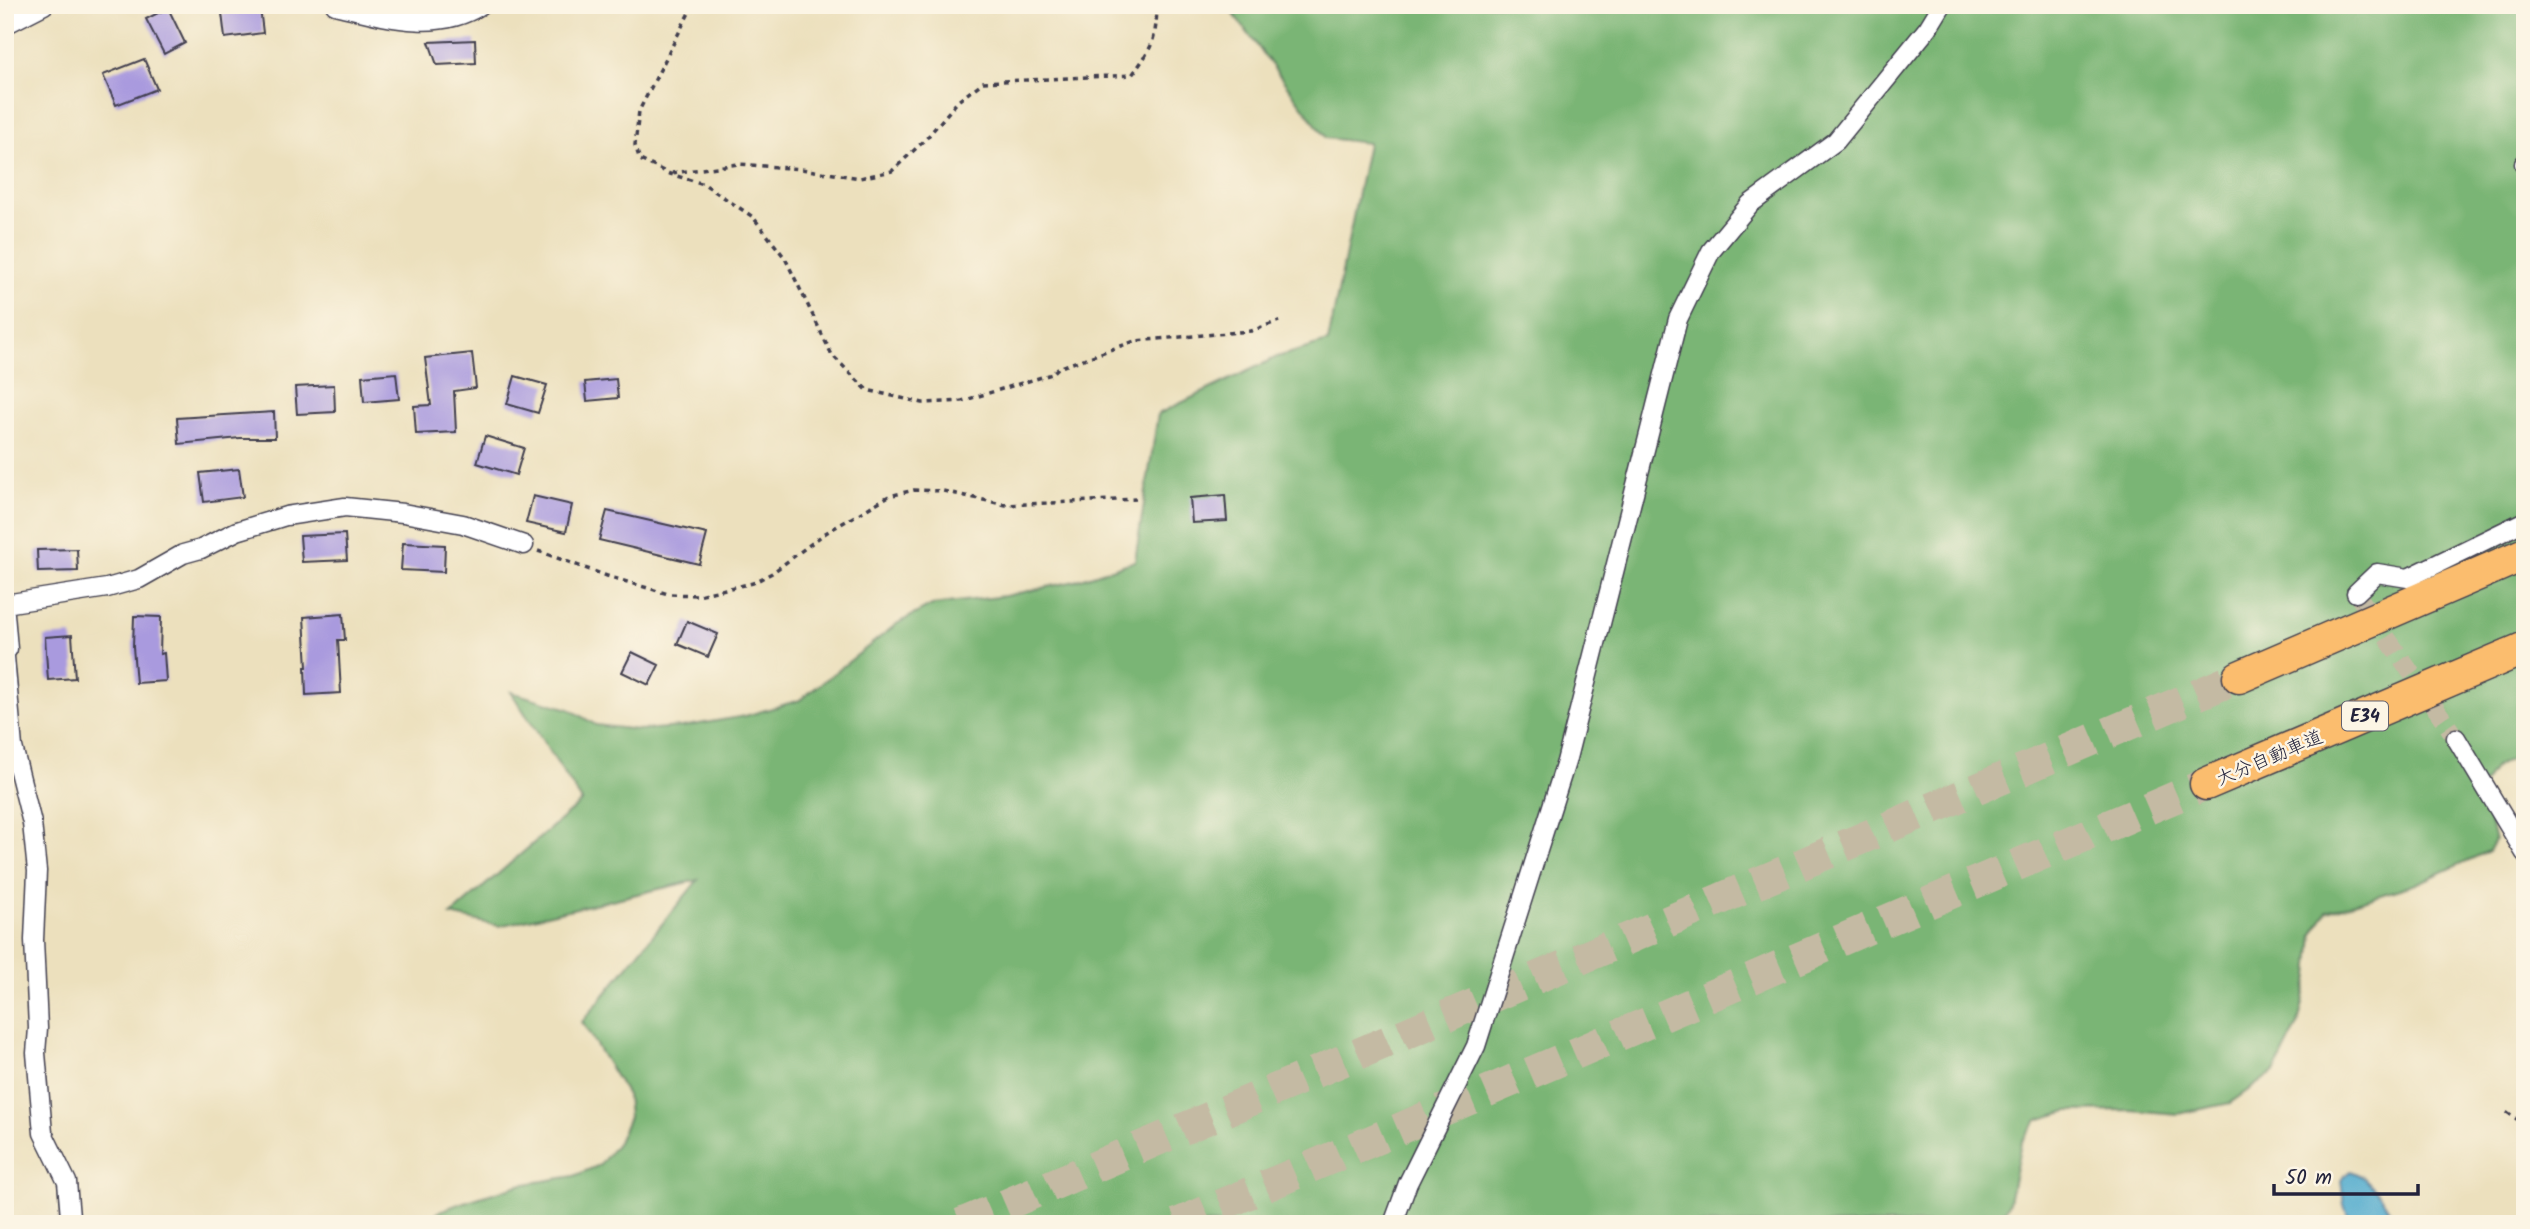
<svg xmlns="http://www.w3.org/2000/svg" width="2530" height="1229" viewBox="0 0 2530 1229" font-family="Kalam,'Klee One',sans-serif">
	<rect width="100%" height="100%" fill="#fcf5e5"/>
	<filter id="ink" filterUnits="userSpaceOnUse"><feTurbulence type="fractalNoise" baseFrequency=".0143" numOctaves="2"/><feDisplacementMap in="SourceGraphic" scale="14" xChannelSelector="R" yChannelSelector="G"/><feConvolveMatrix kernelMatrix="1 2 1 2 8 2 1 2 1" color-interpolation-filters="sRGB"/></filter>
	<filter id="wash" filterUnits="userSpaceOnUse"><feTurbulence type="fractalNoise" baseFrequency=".00686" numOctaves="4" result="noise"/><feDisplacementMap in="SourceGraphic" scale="28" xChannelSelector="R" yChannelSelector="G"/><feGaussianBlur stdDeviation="1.57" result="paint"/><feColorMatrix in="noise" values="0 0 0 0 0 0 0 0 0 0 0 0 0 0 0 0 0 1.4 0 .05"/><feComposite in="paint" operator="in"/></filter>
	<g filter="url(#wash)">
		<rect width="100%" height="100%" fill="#ece0bd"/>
		<path fill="#7ab574" stroke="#4e6c58" stroke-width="2" d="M1227,5H2525V751L2496,766L2483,785L2488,816L2495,840L2489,851L2416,884L2327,911L2313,934L2309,976L2298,1024L2275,1071L2230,1103L2178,1114L2130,1110L2068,1111L2037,1120L2021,1143L2009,1202L1999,1224H425L440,1211L464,1202L519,1185L574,1176L600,1165L618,1142L629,1117L627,1095L582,1022L698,880L499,926L451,915L582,801L511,692L569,709L596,725L638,730L682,727L745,716L800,700L898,623L932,605L1005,596L1075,581L1135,561L1158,414L1277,357L1328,342L1368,143L1326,138Z"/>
		<path fill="#50aace" stroke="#396684" stroke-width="2" d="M2350,1171C2374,1179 2385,1203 2397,1224H2351L2344,1205L2341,1180Z"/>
		<g id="blocks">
			<path fill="#a99ade" d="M168,8L185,43L164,54L146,19Z
				M260,8L263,33L225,38L222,13Z
				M475,40L476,63L437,65L429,42Z
				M144,59L157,89L116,105L103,75Z
				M472,353L476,388L454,391L456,432L416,434L414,406L431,405L425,358Z
				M396,373L399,399L364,402L362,376Z
				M515,376L547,385L538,413L507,404Z
				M616,379L618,398L587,401L585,382Z
				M334,385L335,412L297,414L295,387Z
				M274,412L275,438H240L179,444L177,418Z
				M485,436L524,448L516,475L477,463Z
				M239,469L243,497L204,502L200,473Z
				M1225,495L1227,521L1192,523L1190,498Z
				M533,496L572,505L566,532L526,523Z
				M607,511L707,534L699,564L599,540Z
				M345,534L347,560L302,562L300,536Z
				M403,543L445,545L444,572L401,570Z
				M77,549L78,571L38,572L37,550Z
				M343,614L345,640H338L341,693L306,695L305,667H307L304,617Z
				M134,616L161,617L160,654L164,653L166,681L136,683L133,647Z
				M687,621L718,634L708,657L677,644Z
				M72,635L75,678L48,680L45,637Z
				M632,652L659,665L649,685L622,672Z"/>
		</g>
	</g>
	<g filter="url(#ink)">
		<use href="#blocks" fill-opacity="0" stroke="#403e4e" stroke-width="2"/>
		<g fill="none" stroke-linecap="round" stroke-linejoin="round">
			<path stroke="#c4baa3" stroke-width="18" stroke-dasharray="18 9" stroke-linecap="butt" d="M2356,593L2456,738"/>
			<path stroke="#c4baa3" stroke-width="32" stroke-dasharray="32 16" stroke-linecap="butt" d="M961,1224L2239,677
				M1177,1224L2206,784"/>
			<defs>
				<path id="street" d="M335,5C382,16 437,34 481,5
					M5,25L44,5
					M2524,164L2525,165
					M2356,593L2377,573L2408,578L2525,521
					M5,604L107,588L139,579L183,554L201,549L237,531L286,516L345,507L403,513L463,524L524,545
					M5,614L8,649L5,652
					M5,657L13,747L32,823L37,871L34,940L38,1028L36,1053L43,1133L67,1182L70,1217L69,1224
					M2456,738L2525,853
					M1393,1224L1408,1183L1476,1046L1566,762L1678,319L1711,251L1750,204L1836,141L1928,28L1942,5"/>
				<path id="highway" d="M2239,677L2525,554
					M2206,784L2525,648"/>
			</defs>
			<use href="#street" stroke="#403e4e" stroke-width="21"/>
			<use href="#highway" stroke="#403e4e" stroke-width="35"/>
			<path stroke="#403e4e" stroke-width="3.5" stroke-dasharray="5 5" stroke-linecap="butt" d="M693,5L639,111L635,145L640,160L670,174L704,184L753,217L785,258L832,355L867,390L923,403L962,401L1052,374L1058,368L1135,341L1251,331L1279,321
				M672,173L739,164L801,169L860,178L892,171L925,140L958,101L983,82L1132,75C1153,47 1156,40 1157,5
				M538,551L607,576L668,594L698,595L753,583L772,573L824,534L889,496L914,490L943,491L1006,505L1136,499
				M2507,1112L2525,1125"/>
			<use href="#street" stroke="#fff" stroke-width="18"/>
			<use href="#highway" stroke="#fbbd6e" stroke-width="32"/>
		</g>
	</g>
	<g text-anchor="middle" stroke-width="5" stroke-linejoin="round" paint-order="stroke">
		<rect fill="#fcf5e5" stroke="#63616e" stroke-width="2" x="2342" y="701.5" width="46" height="29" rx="5"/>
		<g font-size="18" font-weight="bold" fill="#22223b">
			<text x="2365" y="722">E34</text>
		</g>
		<g font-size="19" fill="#22223b" stroke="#fcf5e5">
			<text transform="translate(2269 757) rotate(-23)" y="7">大分自動車道</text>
		</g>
	</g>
	<rect width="2530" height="1229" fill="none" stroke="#fcf5e5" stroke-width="28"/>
	<path d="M2274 1184v10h144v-10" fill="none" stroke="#22223b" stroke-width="3.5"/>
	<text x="2285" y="1184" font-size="21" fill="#22223b" stroke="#fcf5e5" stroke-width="5" paint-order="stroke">50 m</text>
</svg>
